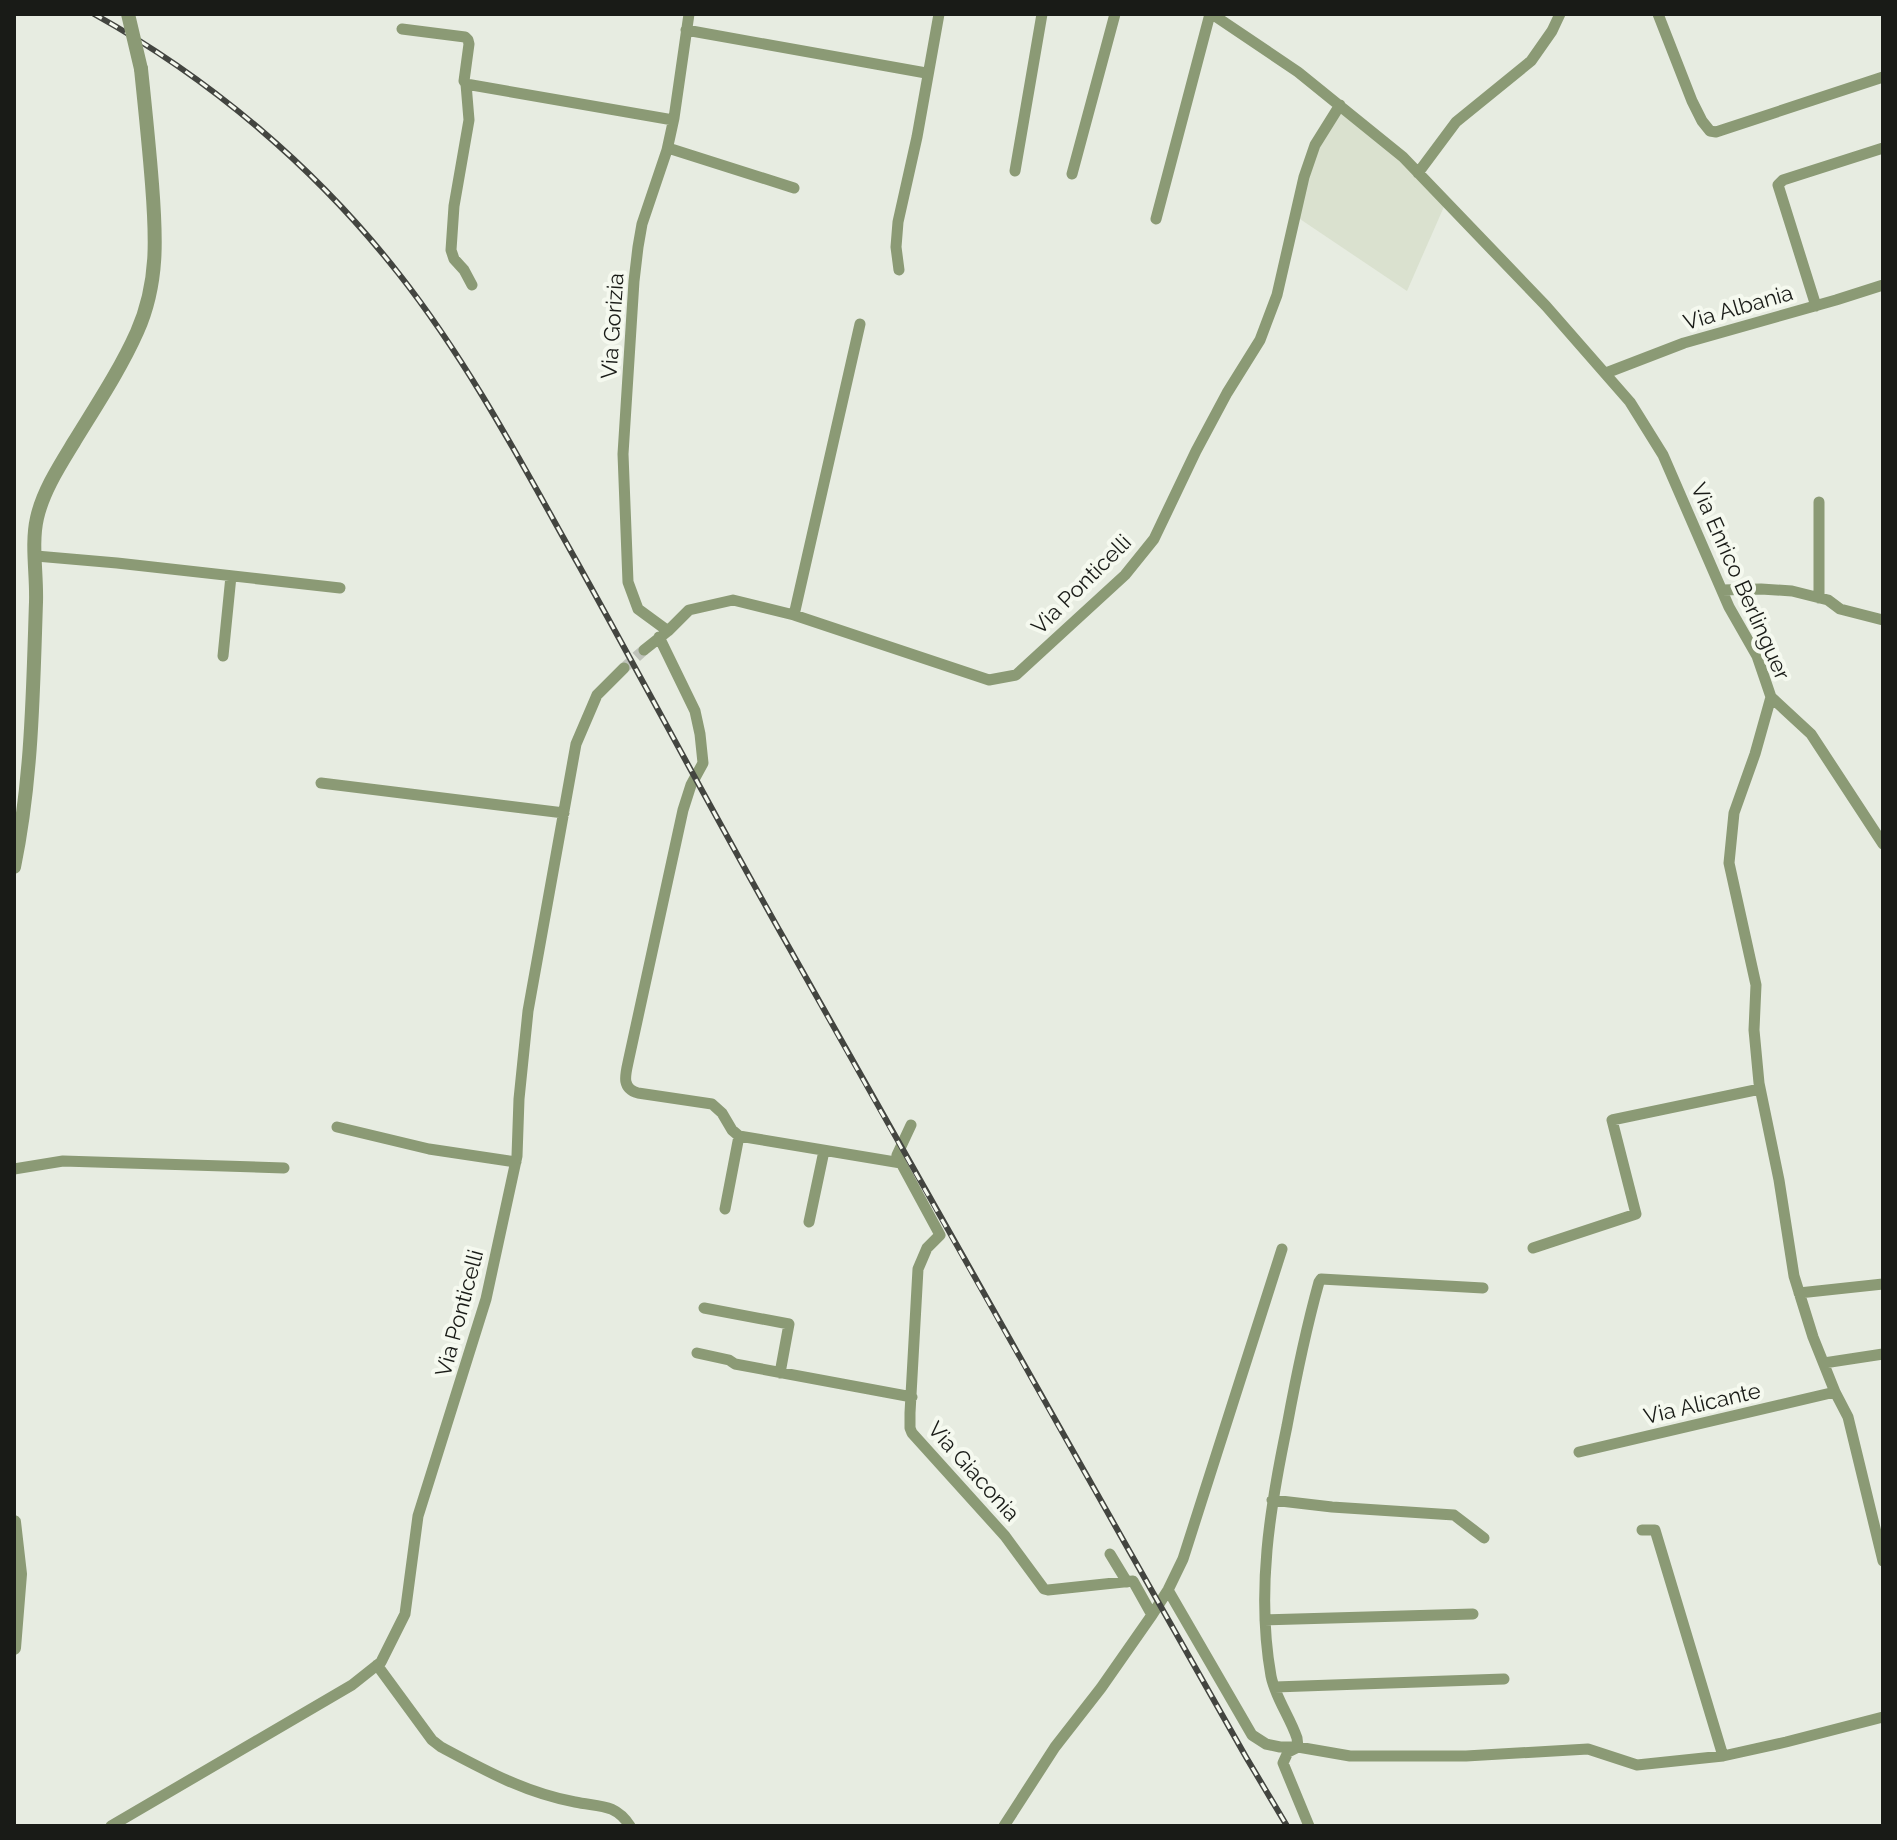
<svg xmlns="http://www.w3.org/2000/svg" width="1897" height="1840" viewBox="0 0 1897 1840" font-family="Raleway,sans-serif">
	<rect width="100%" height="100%" fill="#e7ece1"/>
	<path fill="#dae1cf" d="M1340,105L1446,202L1407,291L1294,215L1304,177Z"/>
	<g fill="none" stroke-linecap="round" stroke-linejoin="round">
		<path stroke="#bec2b9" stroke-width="11" stroke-dasharray="11 5.5" stroke-linecap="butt" d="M624,668L644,650"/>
		<path stroke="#8b9a75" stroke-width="11" d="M1212,14L1298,72L1403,157L1546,306L1630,402L1663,455L1729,607L1757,656L1771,697L1755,754L1734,813L1729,863L1756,985L1754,1030L1759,1083L1779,1180L1794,1276L1813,1337L1835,1392L1848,1417L1883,1561
			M1658,14L1692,101L1702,121L1710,131L1716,132L1883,77
			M402,29L465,37L468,40L469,44L464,81L466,84L673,120
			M686,30L926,73
			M466,84L469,120L454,206L451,250L454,259L464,270L472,285
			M668,148L794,188
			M1015,171L1042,14
			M1418,173L1456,122L1531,61L1552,31L1560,14
			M1072,174L1115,14
			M1156,219L1210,14
			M899,270L896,247L898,222L917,137L939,14
			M1816,306L1778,185L1783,180L1883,148
			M1606,373L1684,343L1836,300L1883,285
			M1819,502V598
			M36,556L117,563L340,588
			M1722,590L1761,589L1792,591L1828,600L1840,609L1883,620
			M794,615L860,324
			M668,631L638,609L628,582L623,454L634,281L638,247L642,224L667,150L674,118L689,14
			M659,637L695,711L700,734L703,763L691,785L683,810L629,1058C626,1073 620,1088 638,1093L712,1104L722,1113L732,1130L739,1136
			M644,650L668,631L689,610L733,600L794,615L989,680L1016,675L1125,575L1154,539L1196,451L1227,393L1260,340L1277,295L1304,177L1315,145L1340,105
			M223,656L231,576
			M1771,697L1811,734L1883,844
			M321,783L564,813
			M337,1127L429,1149L516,1162
			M739,1136L901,1163L940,1235L927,1248L918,1269L910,1413V1428L912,1433L1005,1536L1044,1589L1048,1590L1133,1581L1152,1615L1101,1688L1055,1747L1004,1826
			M901,1163L897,1155L911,1125
			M14,1169L63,1161L284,1168
			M725,1209L739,1136
			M809,1222L824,1151
			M1533,1248L1636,1214L1612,1120L1760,1089
			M1799,1293L1883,1284
			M704,1308L789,1324L780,1373
			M697,1353L729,1360L735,1364L912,1397
			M1824,1363L1883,1354
			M1579,1452L1835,1392
			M1272,1500L1332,1507L1454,1515L1484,1538
			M1642,1530H1655L1723,1756
			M1110,1554L1127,1582
			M1168,1590L1252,1735L1266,1744L1280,1747H1298L1350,1756H1466L1588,1749L1637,1765L1723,1756L1786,1742L1883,1717
			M1152,1615L1168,1590L1183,1559L1282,1249
			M1265,1620L1473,1614
			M377,1665L432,1740L441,1747C484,1770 526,1793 575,1802C599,1807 615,1803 630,1826
			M1275,1687L1504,1679
			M111,1826L352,1685L381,1662L405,1614L418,1516L486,1299L517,1156L519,1099L528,1011L576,744L597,695L624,668
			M1309,1826L1283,1763L1288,1752L1298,1747L1297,1738C1290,1717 1275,1697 1271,1676C1256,1592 1270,1507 1287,1426C1296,1377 1306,1329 1319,1282L1321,1279L1483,1288"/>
		<path stroke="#8b9a75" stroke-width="14" d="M14,867C32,780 33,691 36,602C37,575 31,544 37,518C43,491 60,465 74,442C96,406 120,370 137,332C159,283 156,235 152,184C149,145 145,107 141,69
			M14,1522L20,1574L14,1648"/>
		<defs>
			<path id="rail" d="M94,14C211,79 316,168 399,274C469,363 522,464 577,562C646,686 712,811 782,935C935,1209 1091,1483 1246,1757L1287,1826"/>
		</defs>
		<use href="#rail" stroke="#434540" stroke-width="6"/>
		<use href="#rail" stroke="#f5f9ef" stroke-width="3" stroke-dasharray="9" stroke-linecap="butt"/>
		<path stroke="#8b9a75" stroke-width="14" d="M128,14L141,69"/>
	</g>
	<g text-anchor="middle" stroke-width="8" stroke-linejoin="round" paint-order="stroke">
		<g font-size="22" fill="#191b17" stroke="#f5f9ef">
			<text transform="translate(1738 307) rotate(-16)" y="8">Via Albania</text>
			<text transform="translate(612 326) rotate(-86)" y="8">Via Gorizia</text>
			<text transform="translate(1741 581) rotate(66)" y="8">Via Enrico Berlinguer</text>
			<text transform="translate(1081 584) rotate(-45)" y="8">Via Ponticelli</text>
			<text transform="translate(459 1313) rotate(-75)" y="8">Via Ponticelli</text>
			<text transform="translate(1702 1403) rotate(-13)" y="8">Via Alicante</text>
			<text transform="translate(974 1471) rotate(48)" y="8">Via Giaconia</text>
		</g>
	</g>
	<rect width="1897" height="1840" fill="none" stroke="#191b17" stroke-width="32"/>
</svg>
